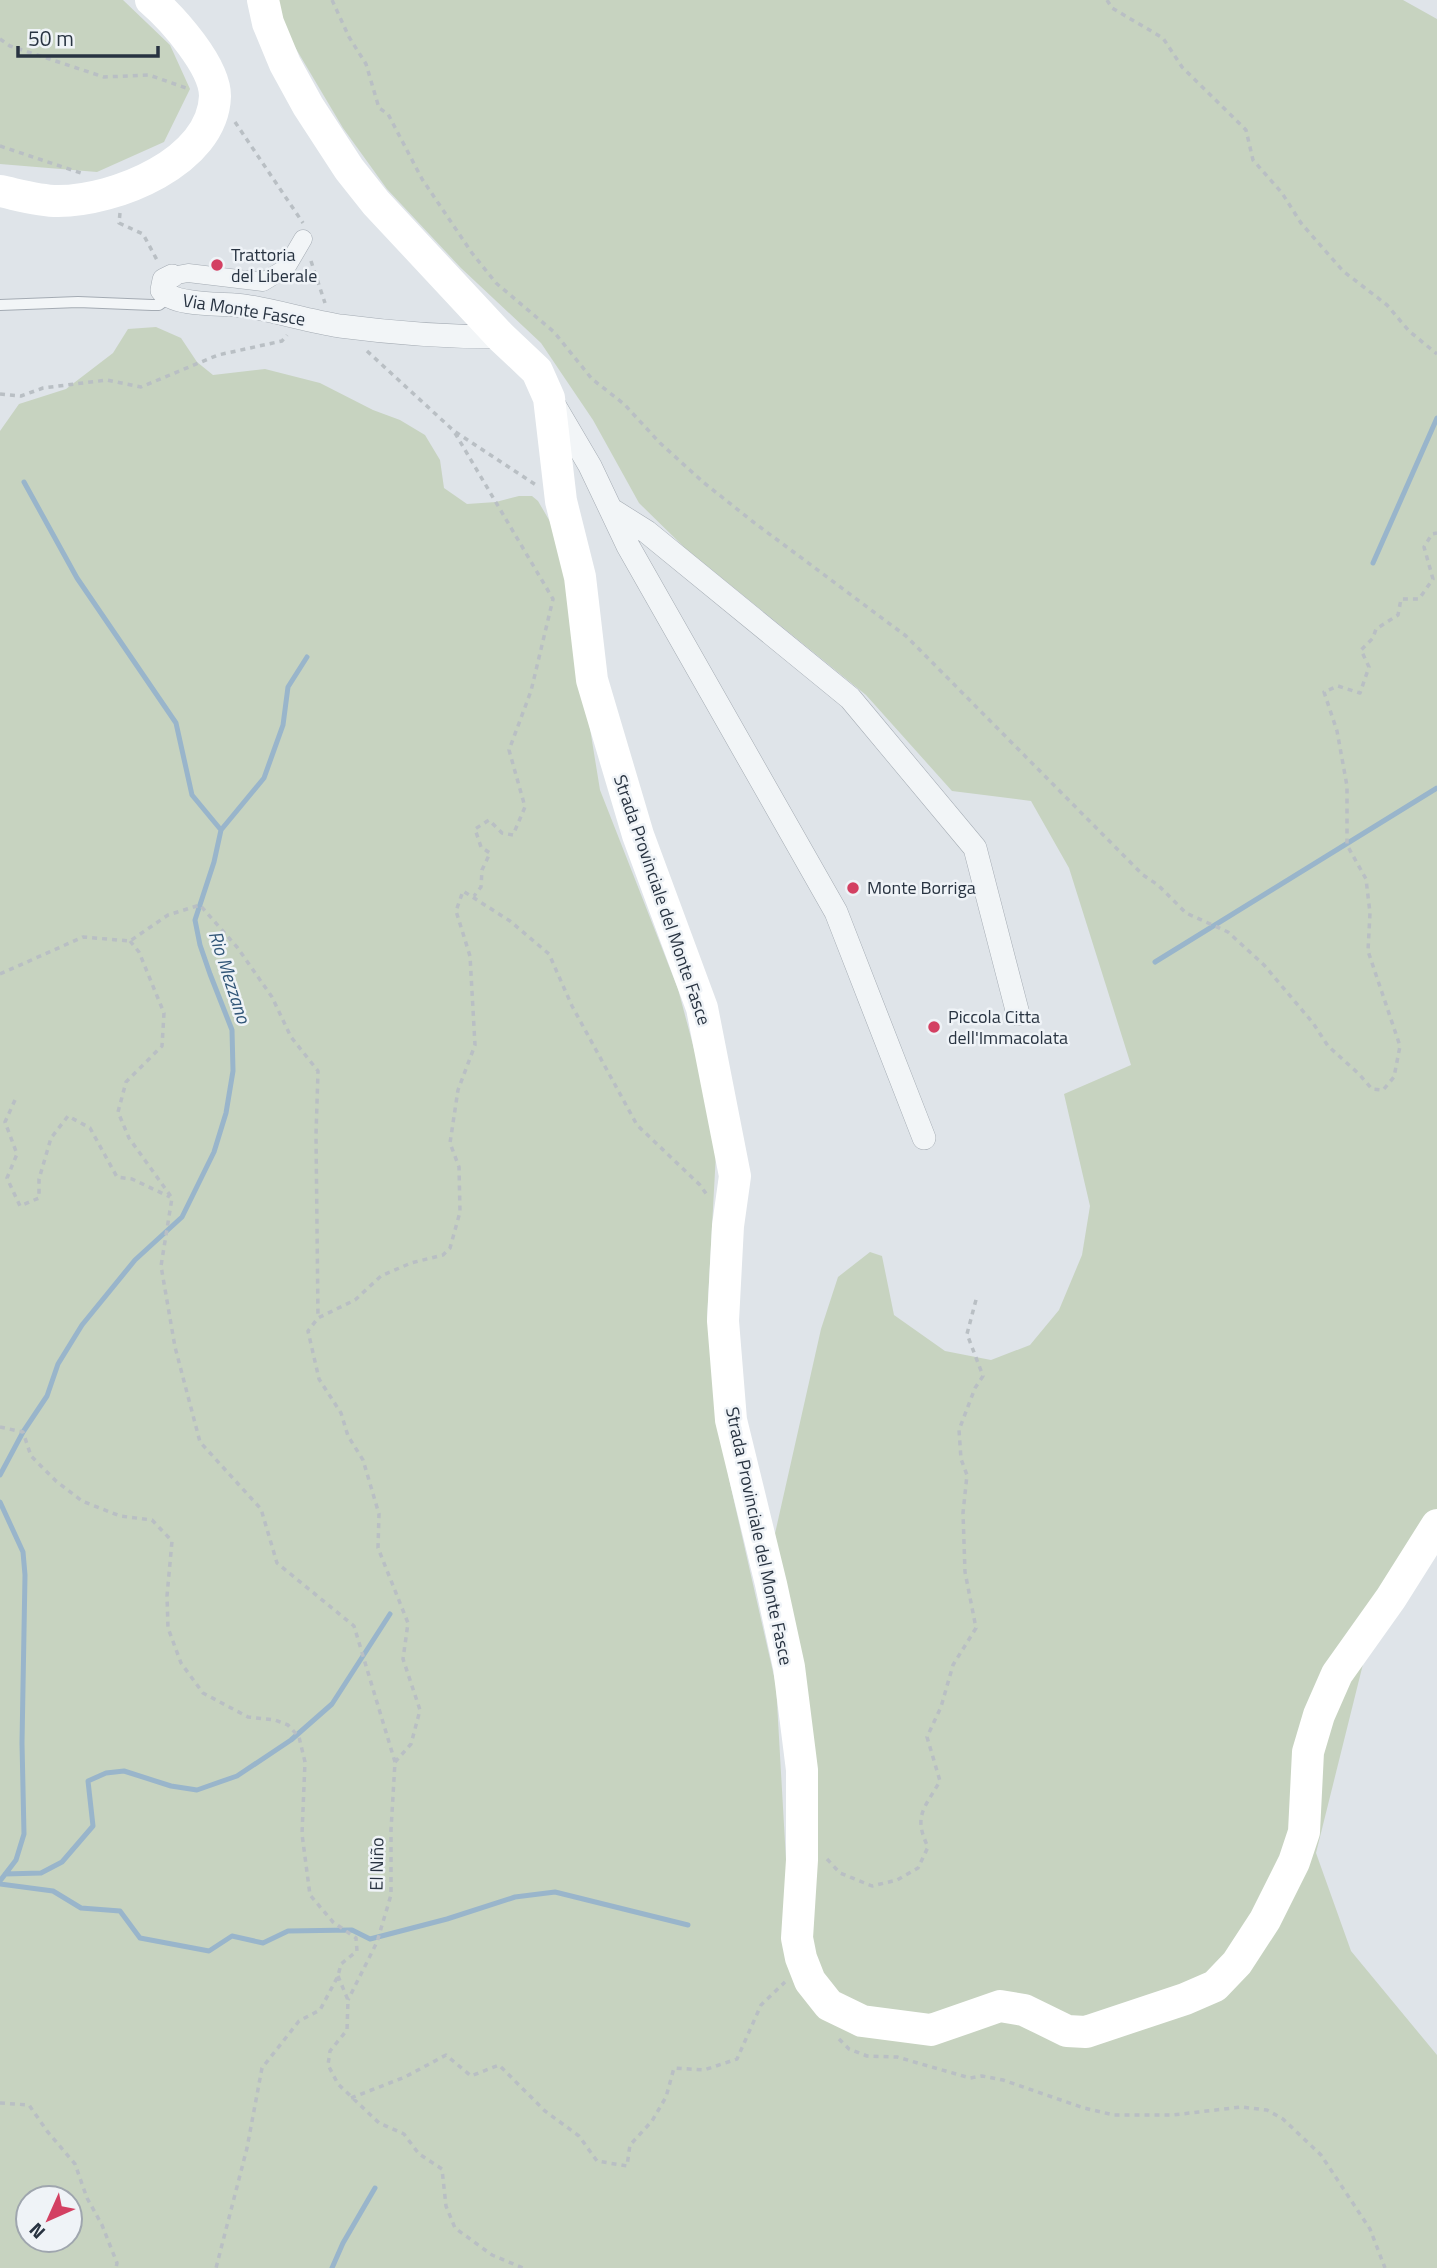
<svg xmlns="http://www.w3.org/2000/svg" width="1437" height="2268" viewBox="0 0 1437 2268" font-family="'Titillium Web',sans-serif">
	<rect width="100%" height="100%" fill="#dfe4e9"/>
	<path fill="#c7d3c0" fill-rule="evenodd" d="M0,0H123L170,45L190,89L164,142L97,172L0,164Z
		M276,0H1403L1437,19V1551L1363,1664L1316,1853L1351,1951L1437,2055V2268H0V431L19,404L66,389L113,353L128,329L156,327L181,338L197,362L213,375L265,369L320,383L373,410L400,420L425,435L440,460L444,488L467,504L496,502L519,496H532L538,501L552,525L568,593L600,790L678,989L717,1135L707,1318L729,1479L776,1685L786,1860L814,1841L774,1538L821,1329L838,1277L870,1252L882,1256L894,1315L945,1351L991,1360L1030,1345L1059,1310L1082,1255L1090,1206L1064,1094L1131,1065L1069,868L1031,801L952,791L866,695L685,548L639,503L593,420L541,343L461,268L387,189L343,128L286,32ZM28,2198H70V2240H28Z"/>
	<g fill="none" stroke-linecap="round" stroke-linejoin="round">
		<path stroke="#99b5cb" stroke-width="5" d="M24,482L77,578L176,723L192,795L221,830
			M1373,563L1437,418
			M1155,962L1437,788
			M0,1475L23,1432L47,1396L58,1364L82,1325L135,1260L182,1217L214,1152L226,1113L233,1071L232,1030L210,974L200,945L195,920L214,862L221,830L264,778L283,725L288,687L307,657
			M0,1502L23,1552L25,1575L22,1743L24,1834L16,1860L0,1881
			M5,1874L41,1873L62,1862L93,1826L88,1781L106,1773L124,1771L171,1786L197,1790L237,1776L291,1740L332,1704L390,1614
			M0,1884L53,1891L81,1908L120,1911L140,1938L209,1951L232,1936L263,1943L288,1931L352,1930L370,1939L447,1919L515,1897L555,1892L688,1925
			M332,2268L343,2243L375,2188"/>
		<defs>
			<path id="service" d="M0,305L78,302L152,305H159L170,297"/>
			<path id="pedestrian" d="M172,276L188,273L263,282L286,268L303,239"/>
			<path id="minor" d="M172,276L164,280L162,290C174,307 225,303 245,306C277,311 308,321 340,326C393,333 447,337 501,337
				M553,403L590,466L628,546L836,912L924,1138
				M612,510L647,532L850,698L975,848L1018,1014"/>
		</defs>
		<use href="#service" stroke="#a4abb3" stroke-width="12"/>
		<use href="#pedestrian" stroke="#a4abb3" stroke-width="19"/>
		<use href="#minor" stroke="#a4abb3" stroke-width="24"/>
		<path stroke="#b9bfc4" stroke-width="3.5" stroke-dasharray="5 5" stroke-linecap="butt" d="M332,0L349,37L366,64L379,108L388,114L422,179L472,253L496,283L554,332L592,379L624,404L660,443L703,482L752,521L906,636L1143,875L1158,885L1186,913L1228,932L1264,965L1313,1023L1328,1046L1359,1074L1372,1089L1383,1090L1394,1077L1400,1046L1368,951L1370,913L1366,879L1347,845V786L1337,731L1324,692L1338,686L1360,693L1369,667L1361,650L1373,638L1376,629L1398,615L1401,599H1419L1433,579L1424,547L1432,534L1437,533
			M1107,0L1112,8L1163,38L1182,67L1246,130L1253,160L1282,193L1301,223L1343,271L1387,305L1409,331L1437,354
			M0,39L10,46L104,77L149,75L189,89
			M235,122L303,223
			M0,146L81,173
			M120,213L119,223L143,234L157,260L160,261
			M311,261L325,303
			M367,351L454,431L536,485
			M0,394L21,396L43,388L107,380L141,387L218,355L282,341L287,335
			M455,433L553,599L531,691L509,750L525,807L513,835L502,833L489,820L475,829L481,847L490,853L482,870L481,887L474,896
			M130,941L139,952L164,1013L162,1046L126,1082L118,1112L129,1138L172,1198L161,1266L175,1347L200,1442L261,1509L277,1563L354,1626L395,1762L391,1830V1895L377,1942L348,2000
			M0,974L83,937L130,941L168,915L200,905L237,947L272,997L291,1037L318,1071L316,1135L318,1318
			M15,1100L5,1122L17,1154L7,1178L20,1206L39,1198V1179L51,1138L68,1116L90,1128L117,1177L132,1179L170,1197
			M0,1427L23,1432L31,1456L56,1481L82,1501L120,1516L152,1520L172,1541L167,1596L168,1628L181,1663L203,1693L248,1717L275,1720L288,1725L299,1737L305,1762L302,1834L310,1895L333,1922L356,1938L357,1951L341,1964L338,1976L320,2010L299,2021L262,2068L247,2148L216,2268
			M395,1762L411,1744L420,1710L403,1659L408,1623L378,1548L379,1514L363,1460L348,1436L341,1413L319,1379L308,1331L318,1318L355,1300L381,1276L411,1263L443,1255L450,1248L460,1212L459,1167L450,1143L458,1090L475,1045L470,956L456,911L463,891L510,921L549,954L572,1006L637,1125L700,1185L707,1195
			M827,1859L840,1873L872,1886L897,1880L918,1868L928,1847C913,1816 924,1809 940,1781L927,1737L941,1707L953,1665L976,1628L965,1572L963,1513L967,1475L961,1459L959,1430L975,1388L983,1376L967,1334L977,1296
			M338,1976L348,2000L347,2030L330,2051L328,2065L338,2084L379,2123L404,2134L419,2154L442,2169L446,2206L455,2228L492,2255L523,2268
			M839,2039L849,2049L867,2056L897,2057L970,2078L982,2076L1003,2080L1084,2108L1114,2115H1173L1241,2107L1267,2110L1283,2119L1321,2155L1370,2229L1385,2268
			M351,2098L405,2077L446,2055L471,2076L499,2065L545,2111L579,2136L597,2161L627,2166L630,2145L652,2121L666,2097L674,2068L704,2070L737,2059L761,2005L785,1982
			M0,2103L29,2105L47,2131L75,2164L87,2198L102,2225L117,2263L116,2268"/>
		<use href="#service" stroke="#f2f5f7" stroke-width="10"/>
		<use href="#pedestrian" stroke="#f2f5f7" stroke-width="18"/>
		<use href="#minor" stroke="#f2f5f7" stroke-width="23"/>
		<path stroke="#fff" stroke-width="32" d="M263,0L268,23L285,64L308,106L349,169L376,203L501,337L537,371L549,398L561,501L580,577L592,680L638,835L702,1008L735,1176L728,1226L723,1321L731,1420L771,1584L789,1667L802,1770V1860L797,1938L801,1958L810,1981L829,2005L862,2021L931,2030L1000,2006L1024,2010L1067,2031L1086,2032L1185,1999L1215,1986L1237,1963L1265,1920L1294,1862L1304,1832L1308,1752L1319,1715L1337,1674L1391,1598L1437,1525
			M0,191C19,195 39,201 58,201C115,201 213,162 215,96C215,66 173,19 151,0"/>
	</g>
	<g fill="#d34062" stroke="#eff3f7" stroke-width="2.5">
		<circle cx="217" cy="265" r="7"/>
		<circle cx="853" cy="888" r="7"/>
		<circle cx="934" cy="1027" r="7"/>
	</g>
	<g text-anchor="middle" stroke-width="5" stroke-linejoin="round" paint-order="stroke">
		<g font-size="18" fill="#283341" stroke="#eff3f7" text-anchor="start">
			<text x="231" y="261">Trattoria<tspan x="231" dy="21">del Liberale</tspan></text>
			<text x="867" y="894">Monte Borriga</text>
			<text x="948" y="1023">Piccola Citta<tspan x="948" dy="21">dell'Immacolata</tspan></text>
		</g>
		<g font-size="18" fill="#283341" stroke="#eff3f7">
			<text transform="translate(244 310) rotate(9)" y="6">Via Monte Fasce</text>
			<text transform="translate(662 900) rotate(71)" y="6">Strada Provinciale del Monte Fasce</text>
			<text transform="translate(759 1536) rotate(78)" y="6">Strada Provinciale del Monte Fasce</text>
			<text transform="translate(377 1864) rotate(-89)" y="6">El Niño</text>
		</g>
		<g font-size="19" font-style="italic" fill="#305577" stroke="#eff3f7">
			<text transform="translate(230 977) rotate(72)" y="7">Rio Mezzano</text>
		</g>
	</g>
	<g transform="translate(49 2219) rotate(225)"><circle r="33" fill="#eff3f7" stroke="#9fa6ae" stroke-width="2"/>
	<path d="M0-5L12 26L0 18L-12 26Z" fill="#d34062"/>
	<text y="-10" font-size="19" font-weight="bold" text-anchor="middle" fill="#283341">N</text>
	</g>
	<path d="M18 46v10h140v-10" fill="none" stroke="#283341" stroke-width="3.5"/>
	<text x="28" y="46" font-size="21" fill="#283341" stroke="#eff3f7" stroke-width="5" paint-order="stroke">50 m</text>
</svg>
